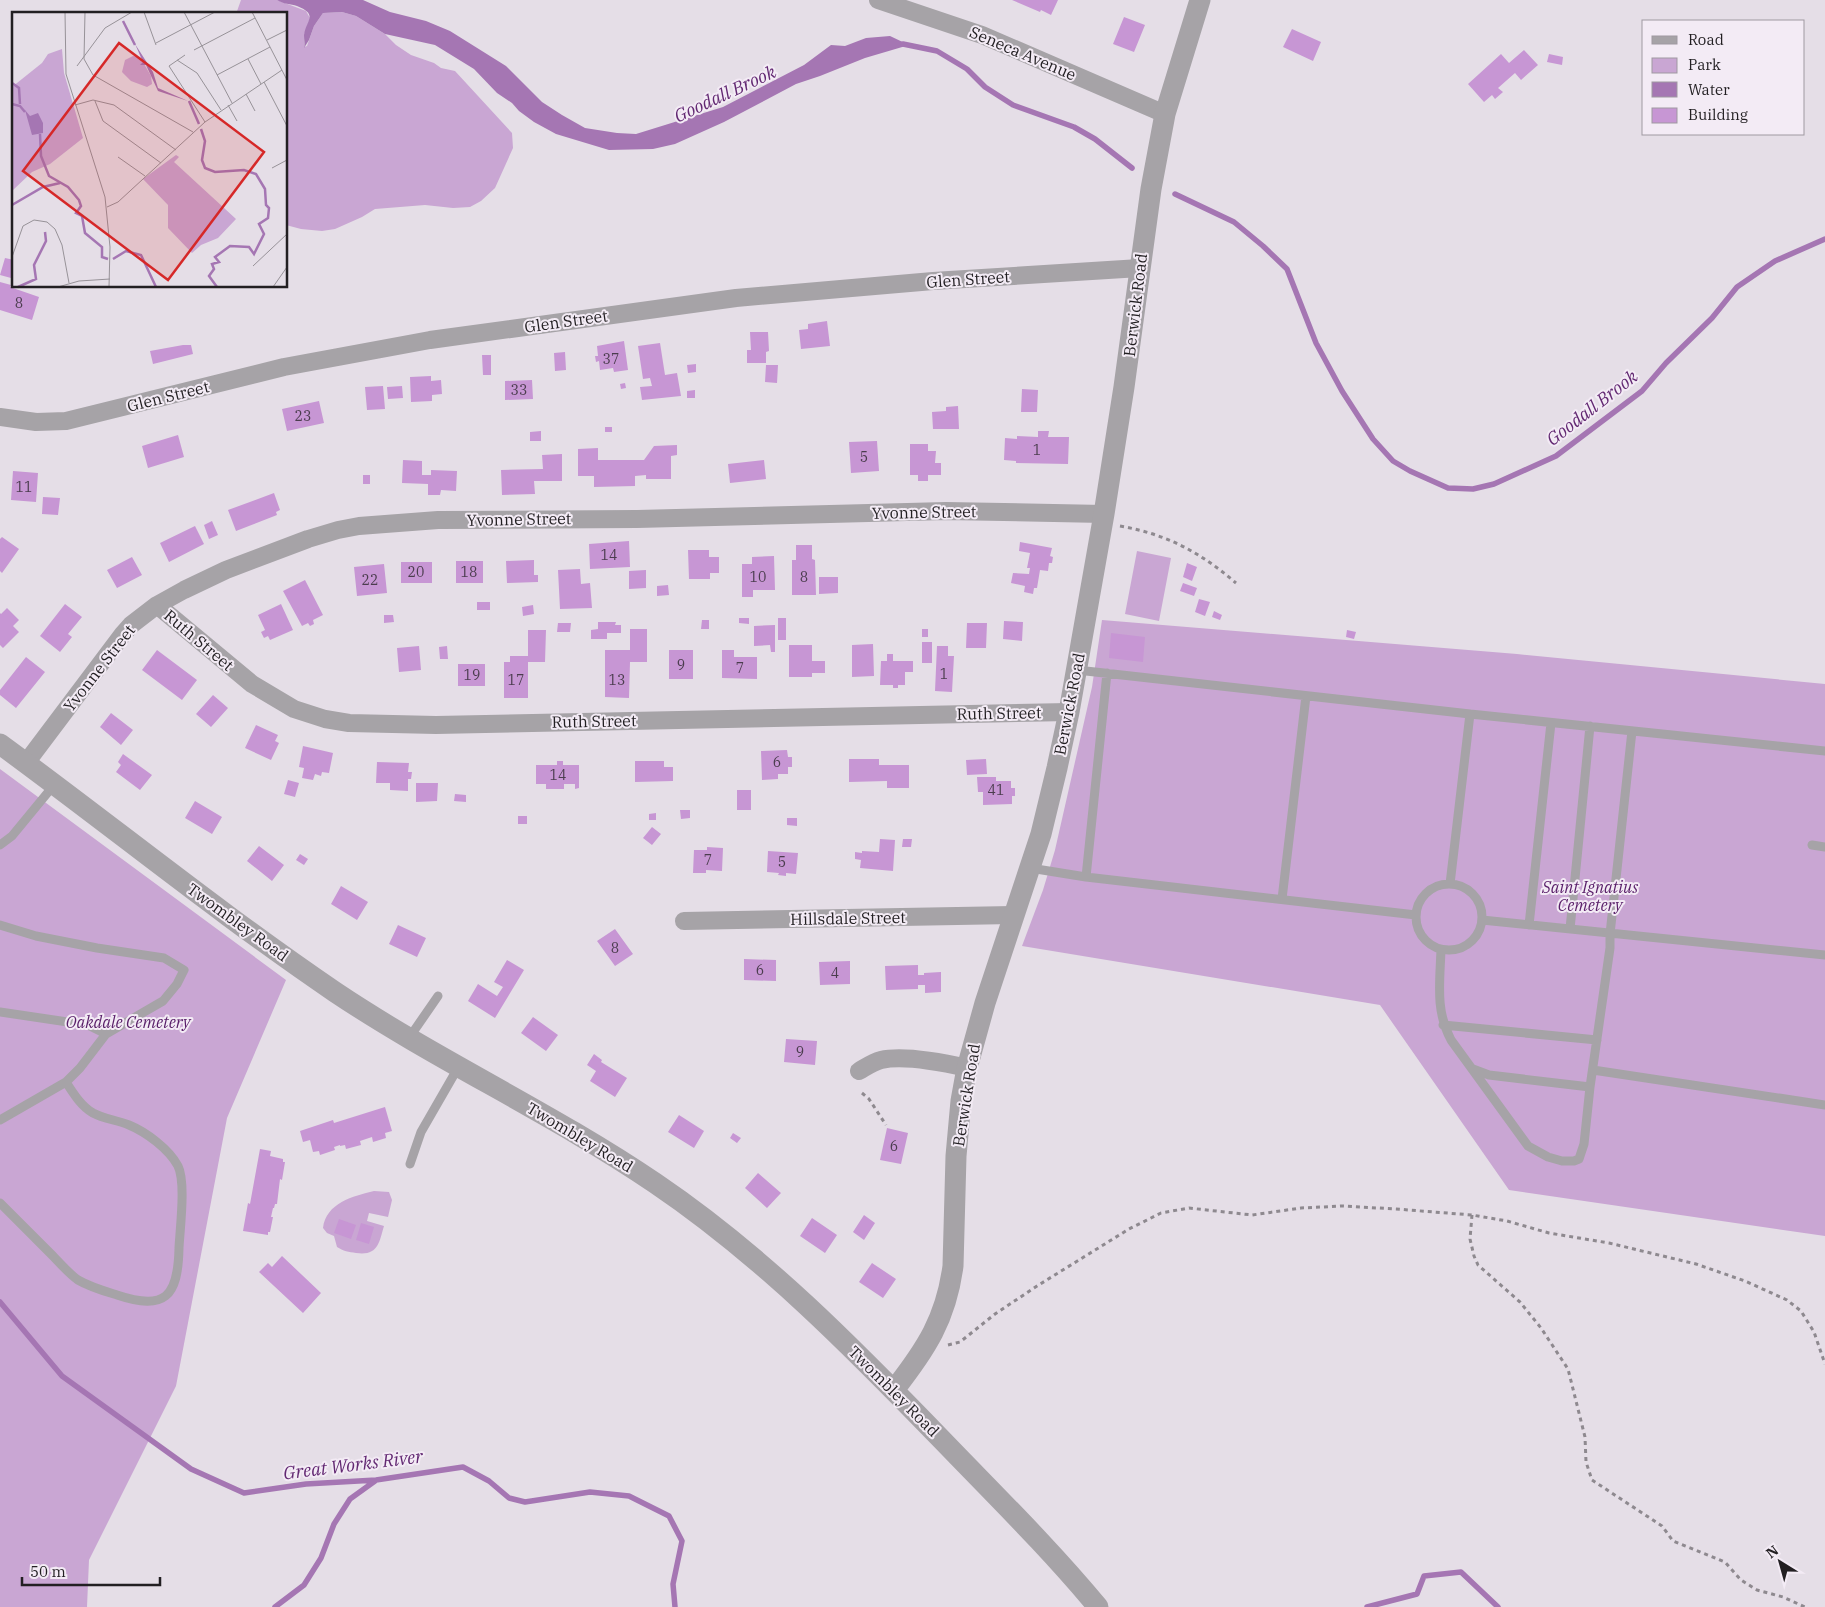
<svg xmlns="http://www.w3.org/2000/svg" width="1825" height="1607" viewBox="0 0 1825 1607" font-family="'IBM Plex Serif',serif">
	<rect width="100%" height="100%" fill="#e5dee7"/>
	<path fill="#c9a6d3" d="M241,0H277L306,11L310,18L304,35V47L307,46L314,26L323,13L342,12L356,16L385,34L396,45L411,55L434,63L441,68L455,71L512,133L513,148L495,188L481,201L470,207L453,208L425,205L375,209L362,217L335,229L322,231L301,229L286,225V14H236Z
		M1137,551L1171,558L1159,621L1125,614Z
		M1102,620L1517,654L1825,684V1236L1509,1190L1380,1005L1022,946L1043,890L1055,850L1092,687Z
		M0,769L286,980L227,1118L176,1386L89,1560L87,1607H0Z
		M374,1191L389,1192L392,1200L388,1217L369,1213L367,1221L384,1226C379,1243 378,1256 356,1253C349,1252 343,1251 337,1247L334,1236L327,1233L323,1228C326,1203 353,1196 374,1191Z"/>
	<path fill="#a576b3" d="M277,0H363L390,12L426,21L450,31L506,66L542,102L562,115L585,128L617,133L636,134L723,107L804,65L831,45L845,46L866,38L890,36L909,45L865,58L820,76L796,84L724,122L675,144L653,149L609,150L556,134L534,122L519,111L512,103L497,93L474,69L435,45L385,34L356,16L342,12L323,13L314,26L309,40L304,48C305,44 304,40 304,35C306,20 319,15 297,6C291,4 283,4 277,0Z"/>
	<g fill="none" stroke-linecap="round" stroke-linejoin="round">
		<path stroke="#a576b3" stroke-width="5.5" d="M903,44L937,51L967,69L985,87L1013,105L1074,127L1095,139L1132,168
			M1175,194L1234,222L1263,246L1287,269L1316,343L1342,391L1373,439L1393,461L1410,471L1448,488L1473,489L1494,484L1556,456L1642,391L1666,363L1712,318L1737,287L1775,261L1825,239
			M0,1302L62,1376L191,1469L244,1493L306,1484L376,1480L463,1467L489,1481L509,1498L525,1502L590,1492L629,1496L669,1516L682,1541L673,1584L675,1607
			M275,1607L304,1585L321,1558L334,1524L350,1499L375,1481
			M1367,1607L1417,1594L1424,1576L1461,1572L1498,1607"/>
	</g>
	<path fill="#c796d4" d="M1012,0H1058L1051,15L1041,10L1040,12Z
		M1124,17L1145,25L1134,52L1113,44Z
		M1292,29L1321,42L1313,61L1283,47Z
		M1524,50L1538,65L1521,80L1515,73L1498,88L1503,92L1495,99L1492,95L1484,102L1468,84L1501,54L1509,63Z
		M1549,54L1563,57L1562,65L1547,62Z
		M5,258L14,260L11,278L0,275Z
		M0,282L11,285L10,287L39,297L32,320L0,310Z
		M827,321L830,346L801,349L799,330L808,329V324Z
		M750,332H768L769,351L766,352V363H747V350H751Z
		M624,341L628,370L614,372L613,368L600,370L599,361L596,362L595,356H598L597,346Z
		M660,343L665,375L677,373L681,396L642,400L640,387L652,386L650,378L643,379L638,346Z
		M183,345H191L193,354L153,364L150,351Z
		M565,352L566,370L555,371L554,353Z
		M482,355H491V375H483Z
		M696,364V372L688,373L687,365Z
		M766,365H778L777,383L765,382Z
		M431,376V381L441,380L442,394L432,395V401L411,402L410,377Z
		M532,380L533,399L505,400V381Z
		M625,383L626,388L621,389L620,384Z
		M383,386L385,409L367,410L365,387Z
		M402,386L403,398L388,399L387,387Z
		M1022,389L1038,390L1037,412H1021Z
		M695,390V398H687V391Z
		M319,401L324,423L287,431L282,409Z
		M958,406L959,429H933L932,412L946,411V407Z
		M605,427H612V432H605Z
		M541,431V441H530V432Z
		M1038,431H1049L1048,437H1069L1068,464L1016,463V461L1004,460L1005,438L1017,439V436L1038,437Z
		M178,435L184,457L148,468L142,446Z
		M877,441L879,471L851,473L849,442Z
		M910,444H928V451H936L935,463H941V475H928V481H918V475H910Z
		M677,445V455L671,456V479H646V475L635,476V486L594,487V476H578V449L598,448V460H644L654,446Z
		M562,454V481H534L535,494L502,495L501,470L543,469L542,455Z
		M403,460L422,461V475H431V470L457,471L456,491L441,490L440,495H428V484L402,483Z
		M764,460L766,479L730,483L728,464Z
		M13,471L38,473L36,502L11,500Z
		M363,475H370V484H363Z
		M274,493L280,510L276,512L277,515L236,531L228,510Z
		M43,497L60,498L58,515L42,514Z
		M212,521L218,535L209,539L204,525Z
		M195,526L204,544L169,562L160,543Z
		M2,537L19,549L2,573L0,571V539Z
		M629,541L630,567L590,569L589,544Z
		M1020,542L1052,548L1050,556L1053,557L1052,563H1049L1048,571L1040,570L1037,588H1034L1033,594L1024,592L1025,586L1011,583L1013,573L1029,574L1030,568H1027L1030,553L1019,551Z
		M796,545H812V559L815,560L816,595H792V560H796Z
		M688,550H709V557H719V573H710V579H689Z
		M774,556L775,590H753V597H742V564H752V557Z
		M132,557L142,575L117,588L107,570Z
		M534,560V575H538V582L507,583L506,561Z
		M456,561H483V583H456Z
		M401,562H432V583H401Z
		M1187,563L1197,567L1192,581L1183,577Z
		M384,564L387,593L357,596L354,567Z
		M580,569L581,584L590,583L592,608L560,609L558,570Z
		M646,570V588L629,589V571Z
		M819,577H838V593L819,594Z
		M305,580L323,615L313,620L314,624L310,626L308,623L302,626L283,591Z
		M1183,583L1197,588L1194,596L1180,591Z
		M668,585L669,595L657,596V586Z
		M1199,599L1210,602L1205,616L1195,612Z
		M477,602H490V610H477Z
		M65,604L82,617L68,634L72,637L60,652L40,636Z
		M281,604L293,630L270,640L268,636L264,638L261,632L265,630L258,615Z
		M533,605L534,614L523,616L522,607Z
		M7,608L19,620L13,626L19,632L3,648L0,645V613L1,614Z
		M1214,611L1222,615L1220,620L1212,617Z
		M384,615H393L394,622L384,623Z
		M739,618H749V624L739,623Z
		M778,618H786V640H778Z
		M702,620H709V629H701Z
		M1004,621L1023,622L1022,641L1003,639Z
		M598,622H616L615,625H621V633H607V639H591V630L598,629Z
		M558,623H571L570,632H557Z
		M967,623H987L986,648H966Z
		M775,625V652H771L770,645L754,646V626Z
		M630,629H647V662H630L629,698L605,697V650H630Z
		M922,629H928V637H922Z
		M528,630H546L545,662H528V698H504V662H510V656H528Z
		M1347,630L1356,632L1354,639L1346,637Z
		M1111,633L1145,637L1143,662L1109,658Z
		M922,642H932V663H922Z
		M873,644L874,676L852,677V645Z
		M789,645H812V661H825V673H812V677H789Z
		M419,646L421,670L399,672L397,648Z
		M447,646L448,659H440L439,647Z
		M937,646H948V656H954L952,692L935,691Z
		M157,650L197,680L182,700L142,670Z
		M669,650H693V679H669Z
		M722,650H734V657H757V679L722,678Z
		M887,654H893V661H913V672H905V685H898V688H893V685H880L881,661H887Z
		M26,657L45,672L16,708L0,695V690Z
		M458,664H485V686H458Z
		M213,695L228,708L211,727L196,714Z
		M111,713L133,730L121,745L100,727Z
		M256,725L278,735L275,741L279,743L271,760L245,748Z
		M303,746L333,753L329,773L322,772L321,776L315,774L313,780L302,778L304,768L299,767Z
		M787,750L788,757H792V767H788V774H778V779L762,780L761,751Z
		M123,754L152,775L140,790L116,772L121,765L118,762Z
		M849,759H879V765H909V788H887V781L849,782Z
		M986,759L987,774L967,775L966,760Z
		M557,761H563V765H579V788L575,789V784H564V789H546V784H536V765H557Z
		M635,761H664V767H673V781L635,782Z
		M377,762L409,763L408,772H412L411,779H408V791L390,790V783H376Z
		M977,777H996V781H1011V788H1015V796H1012V804L983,805V792H978Z
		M288,780L299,783L295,797L284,794Z
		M416,783H438L437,801L416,802Z
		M737,790H751V810H737Z
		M455,794L466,795V802L454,801Z
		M195,801L222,817L212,834L185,818Z
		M680,810H690V818L681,819Z
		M656,813V820H649V814Z
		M518,816H527V824H518Z
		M787,818H797V826L787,825Z
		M652,827L661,834L652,845L643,838Z
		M880,839L895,840L893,871L860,868L861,860L855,859V852L862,853V851L879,852Z
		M903,839H912L911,847H902Z
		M259,846L284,865L272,881L247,861Z
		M707,847L723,848L722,871L706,870V873H693L694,850H707Z
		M768,851L798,853L796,874L786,873V876L778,875L779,873L767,872Z
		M300,854L308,859L304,865L296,860Z
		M341,886L368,902L357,920L331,904Z
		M398,925L426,938L417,957L389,944Z
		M615,929L633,954L615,966L597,941Z
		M744,959L776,960V981L744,980Z
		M507,960L524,970L495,1018L468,1001L478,984L497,996L503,987L494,982Z
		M850,961V984L820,985L819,962Z
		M918,965V975H924V973L941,972V992L925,993V985H918V989L886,990L885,966Z
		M533,1017L558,1035L546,1051L521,1033Z
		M786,1039L817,1041L815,1065L784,1062Z
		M594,1054L602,1060L601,1062L627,1078L615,1097L590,1081L596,1071L587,1065Z
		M385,1107L392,1131L385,1133L386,1138L373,1142L372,1137L360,1141L361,1145L346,1149L345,1145L340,1146V1145L334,1147L335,1150L320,1155L319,1151L313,1152L310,1140L303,1142L300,1131L333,1120L334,1123Z
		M679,1115L704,1131L694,1148L668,1132Z
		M887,1128L908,1133L901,1164L880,1160Z
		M733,1133L741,1138L737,1143L730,1138Z
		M260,1149L271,1151L270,1156L283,1159V1162H285L282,1180L280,1179L277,1204H275L274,1208H273L271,1217H273L270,1232H268V1235L243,1231L248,1203L250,1204Z
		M758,1173L781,1193L767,1208L745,1188Z
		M864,1215L875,1223L864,1240L853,1232Z
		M812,1218L837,1235L825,1253L800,1236Z
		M339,1219L356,1225L351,1239L334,1233Z
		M361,1223L374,1227L369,1244L356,1240Z
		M282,1256L321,1293L303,1313L259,1272L268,1263L272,1267Z
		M872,1263L896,1279L883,1298L859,1282Z"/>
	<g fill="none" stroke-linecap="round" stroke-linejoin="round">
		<path stroke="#8e898f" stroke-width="3" stroke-dasharray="4 4" stroke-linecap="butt" d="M1120,526C1166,534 1200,552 1236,583
			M862,1093L869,1099L886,1125
			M1472,1215L1470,1239L1474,1256L1478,1265L1520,1302L1541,1328L1568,1369L1585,1437L1586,1462L1592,1480L1662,1526L1673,1541L1725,1562L1741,1580L1757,1590L1783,1597L1805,1607
			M948,1345L960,1342L995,1314L1037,1286L1129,1229L1161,1213L1189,1208L1252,1215L1301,1208L1342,1206L1396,1209L1472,1215L1507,1221L1549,1233L1609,1243L1696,1264L1745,1281L1787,1300L1801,1311L1814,1332L1825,1364"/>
		<path stroke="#a6a3a7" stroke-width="9" d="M1077,670L1470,714L1825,751
			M0,845L12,836L54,785
			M1812,845L1825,847
			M1030,868L1086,877L1416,915
			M1086,877L1107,673
			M1450,884L1470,714
			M1416 917a33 33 0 1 1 66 0a33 33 0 1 1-66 0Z
			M1282,899L1306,696
			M1482,920L1825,955
			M0,925L36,936L97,948L164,958L184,970L177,984L163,1001L106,1034L80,1068L66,1082L0,1120
			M1529,925L1551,723
			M1570,929L1590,726
			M1441,949C1440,982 1435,1010 1451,1040L1528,1146L1548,1157L1562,1161H1574L1579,1159L1584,1144L1590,1087L1610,948V934L1632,731
			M0,1012L88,1025L106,1034
			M1443,1025L1597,1040
			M409,1038L438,996
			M1473,1069L1489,1075L1590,1087
			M1593,1070L1825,1105
			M410,1164L421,1132L459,1066
			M0,1203C17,1220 34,1237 51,1254C59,1262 68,1273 78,1280C90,1287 104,1291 117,1295C165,1311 178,1297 179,1248C180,1228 186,1182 178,1166C169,1149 146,1132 129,1125C117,1120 104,1119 93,1113C81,1106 73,1093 66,1082"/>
		<path stroke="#a6a3a7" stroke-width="18" d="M878,0L982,35L1165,114
			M0,417L36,422L66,421L284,367L430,340L736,298L933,281L1140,268
			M157,605L252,684L294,709L325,719L349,723L436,725L1069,712
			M26,763L123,634L131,625L157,605L184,590L226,570L308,539L338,530L359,526L438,520L637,519L946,511L1104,514
			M684,921L1013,915
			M859,1071C866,1067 873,1062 881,1060C903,1055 945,1063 967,1068"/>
		<path stroke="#a6a3a7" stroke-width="21" d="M0,744C112,826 220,914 335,992C438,1061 552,1113 655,1183C763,1256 854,1349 944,1442C996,1496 1050,1549 1098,1607
			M894,1390C926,1349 946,1319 953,1266L956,1156L961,1101L967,1068L985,1003L1041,834L1057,768L1069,712L1104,514L1124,387L1151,189L1165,114L1200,0"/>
	</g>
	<g text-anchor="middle" stroke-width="4" stroke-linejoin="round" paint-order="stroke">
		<g font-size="14" fill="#4b3d4e">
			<text x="19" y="308">8</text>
			<text x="611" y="364">37</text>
			<text x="519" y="395">33</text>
			<text x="303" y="421">23</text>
			<text x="1037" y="455">1</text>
			<text x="864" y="462">5</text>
			<text x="24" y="492">11</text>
			<text x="609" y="560">14</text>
			<text x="416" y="577">20</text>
			<text x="469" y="577">18</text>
			<text x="758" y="582">10</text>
			<text x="804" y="582">8</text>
			<text x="370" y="585">22</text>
			<text x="681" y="670">9</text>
			<text x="740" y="673">7</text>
			<text x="944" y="679">1</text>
			<text x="472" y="680">19</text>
			<text x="516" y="685">17</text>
			<text x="617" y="685">13</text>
			<text x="777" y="767">6</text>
			<text x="558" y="780">14</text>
			<text x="996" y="795">41</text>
			<text x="708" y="865">7</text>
			<text x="782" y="867">5</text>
			<text x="615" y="953">8</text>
			<text x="760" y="975">6</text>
			<text x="835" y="978">4</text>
			<text x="800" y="1057">9</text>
			<text x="894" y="1151">6</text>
		</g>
		<g font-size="16" fill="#221f22" stroke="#f3ebf5">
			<text transform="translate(1023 53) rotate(23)" y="6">Seneca Avenue</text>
			<text transform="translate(968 279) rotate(-4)" y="6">Glen Street</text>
			<text transform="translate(1135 305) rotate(-83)" y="6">Berwick Road</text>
			<text transform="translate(566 321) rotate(-8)" y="6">Glen Street</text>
			<text transform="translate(168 396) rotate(-14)" y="6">Glen Street</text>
			<text transform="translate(924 512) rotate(-1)" y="6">Yvonne Street</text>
			<text transform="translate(519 519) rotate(-1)" y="6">Yvonne Street</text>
			<text transform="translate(199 640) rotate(40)" y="6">Ruth Street</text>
			<text transform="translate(99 668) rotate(-52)" y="6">Yvonne Street</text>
			<text transform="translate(1069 704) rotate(-79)" y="6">Berwick Road</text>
			<text transform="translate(999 713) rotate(-1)" y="6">Ruth Street</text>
			<text transform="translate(594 721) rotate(-1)" y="6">Ruth Street</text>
			<text transform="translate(848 918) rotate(-1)" y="6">Hillsdale Street</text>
			<text transform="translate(238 922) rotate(36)" y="6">Twombley Road</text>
			<text transform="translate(966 1095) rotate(-81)" y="6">Berwick Road</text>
			<text transform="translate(580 1137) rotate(31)" y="6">Twombley Road</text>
			<text transform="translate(894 1391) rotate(45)" y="6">Twombley Road</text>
		</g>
		<g font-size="16" font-style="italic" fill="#591e69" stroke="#f3ebf5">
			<text x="1590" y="893">Saint Ignatius<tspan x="1590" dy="18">Cemetery</tspan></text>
			<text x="128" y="1028">Oakdale Cemetery</text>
		</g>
		<g font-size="18" font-style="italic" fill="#622872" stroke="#f3ebf5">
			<text transform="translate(725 94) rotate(-25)" y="6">Goodall Brook</text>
			<text transform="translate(1592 408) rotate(-38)" y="6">Goodall Brook</text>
			<text transform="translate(353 1465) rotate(-7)" y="6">Great Works River</text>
		</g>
	</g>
	<g transform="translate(12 12)">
		<rect width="275" height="275" fill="#e5dee7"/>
		<path d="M50,37L52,61L71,126L38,152L20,160L0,179V75L30,51L36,42ZM121,44L128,45L139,64L140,72L135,75L119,69L110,60L113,48ZM164,143L167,145L162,150L224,207L206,226L189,233L180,241L156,216V193L131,167Z" fill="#c9a6d3"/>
		<path d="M123,32L141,60L146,76L176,89L146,79L134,53H128L131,50ZM13,98L18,104L26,101L31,111V121L20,123Z" fill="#a576b3"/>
		<path fill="none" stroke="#a576b3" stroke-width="2.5" d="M111,9L123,33M0,71L7,76L8,92M177,89L187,112M0,92L8,94L13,100M189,117L193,129L190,148L193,156L203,160L232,158L244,162L253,177L254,193L257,196L256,206L247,212L252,222L242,242L237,235L218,234L203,245L207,250L200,252L202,257L197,264L205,275M28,122L29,144L37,164L56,175L67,188L69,194L64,201L70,204L73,221L90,235V245L96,247M0,193L31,175L48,171M101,247L114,239L129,243L144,275M6,275L24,267L22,253L34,229L33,220"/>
		<path fill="none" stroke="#979298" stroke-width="1" d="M53,0L54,62L93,185L98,235L97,275M73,0L72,47L81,63L181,120M132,0L144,33M172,0L220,91M240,0L275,68M255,28L275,18M144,31L203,0M182,38L243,6M173,43L157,54L193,110M236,47L249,72M165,48L185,61L209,98M65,54L93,16L120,0M205,63L258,35M252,70L275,114M234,82L243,99M83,89L91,109L149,151M63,93L81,88L102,93L164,138M216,93L225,109M106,145L133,164M260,156L275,148M95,195L106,190L193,110L270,58M0,245L11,214L22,208L35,210L43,217L50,233L57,271M241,254L275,222M46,275L67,269L98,267M261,275L275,255"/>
		<path fill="#d62828" fill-opacity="0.15" stroke="#d62828" stroke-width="2.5" d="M107,31L252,140L156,268L11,159Z"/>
		<rect width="275" height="275" fill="none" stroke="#221f22" stroke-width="2.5"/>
	</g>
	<rect x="1642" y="20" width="162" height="115" fill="#f3ebf5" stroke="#9f99a1"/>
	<rect x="1652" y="36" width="25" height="8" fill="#a6a3a7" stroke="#9f99a1"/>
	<text x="1688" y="45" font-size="15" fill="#221f22">Road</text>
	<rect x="1652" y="58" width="25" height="15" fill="#c9a6d3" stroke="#9f99a1"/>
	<text x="1688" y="70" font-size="15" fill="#221f22">Park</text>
	<rect x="1652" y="82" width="25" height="15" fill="#a576b3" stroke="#9f99a1"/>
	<text x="1688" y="95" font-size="15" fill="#221f22">Water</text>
	<rect x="1652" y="108" width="25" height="15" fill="#c796d4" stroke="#9f99a1"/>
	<text x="1688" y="120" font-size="15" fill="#221f22">Building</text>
	<g transform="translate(1780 1562) rotate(323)" stroke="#f3ebf5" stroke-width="4" paint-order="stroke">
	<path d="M0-4L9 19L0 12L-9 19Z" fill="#221f22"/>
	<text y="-8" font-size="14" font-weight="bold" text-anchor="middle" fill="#221f22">N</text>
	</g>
	<path d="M22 1577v8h138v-8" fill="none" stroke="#221f22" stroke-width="2.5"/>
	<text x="30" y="1577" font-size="15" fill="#221f22" stroke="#f3ebf5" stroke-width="4" paint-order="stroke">50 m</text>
</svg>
